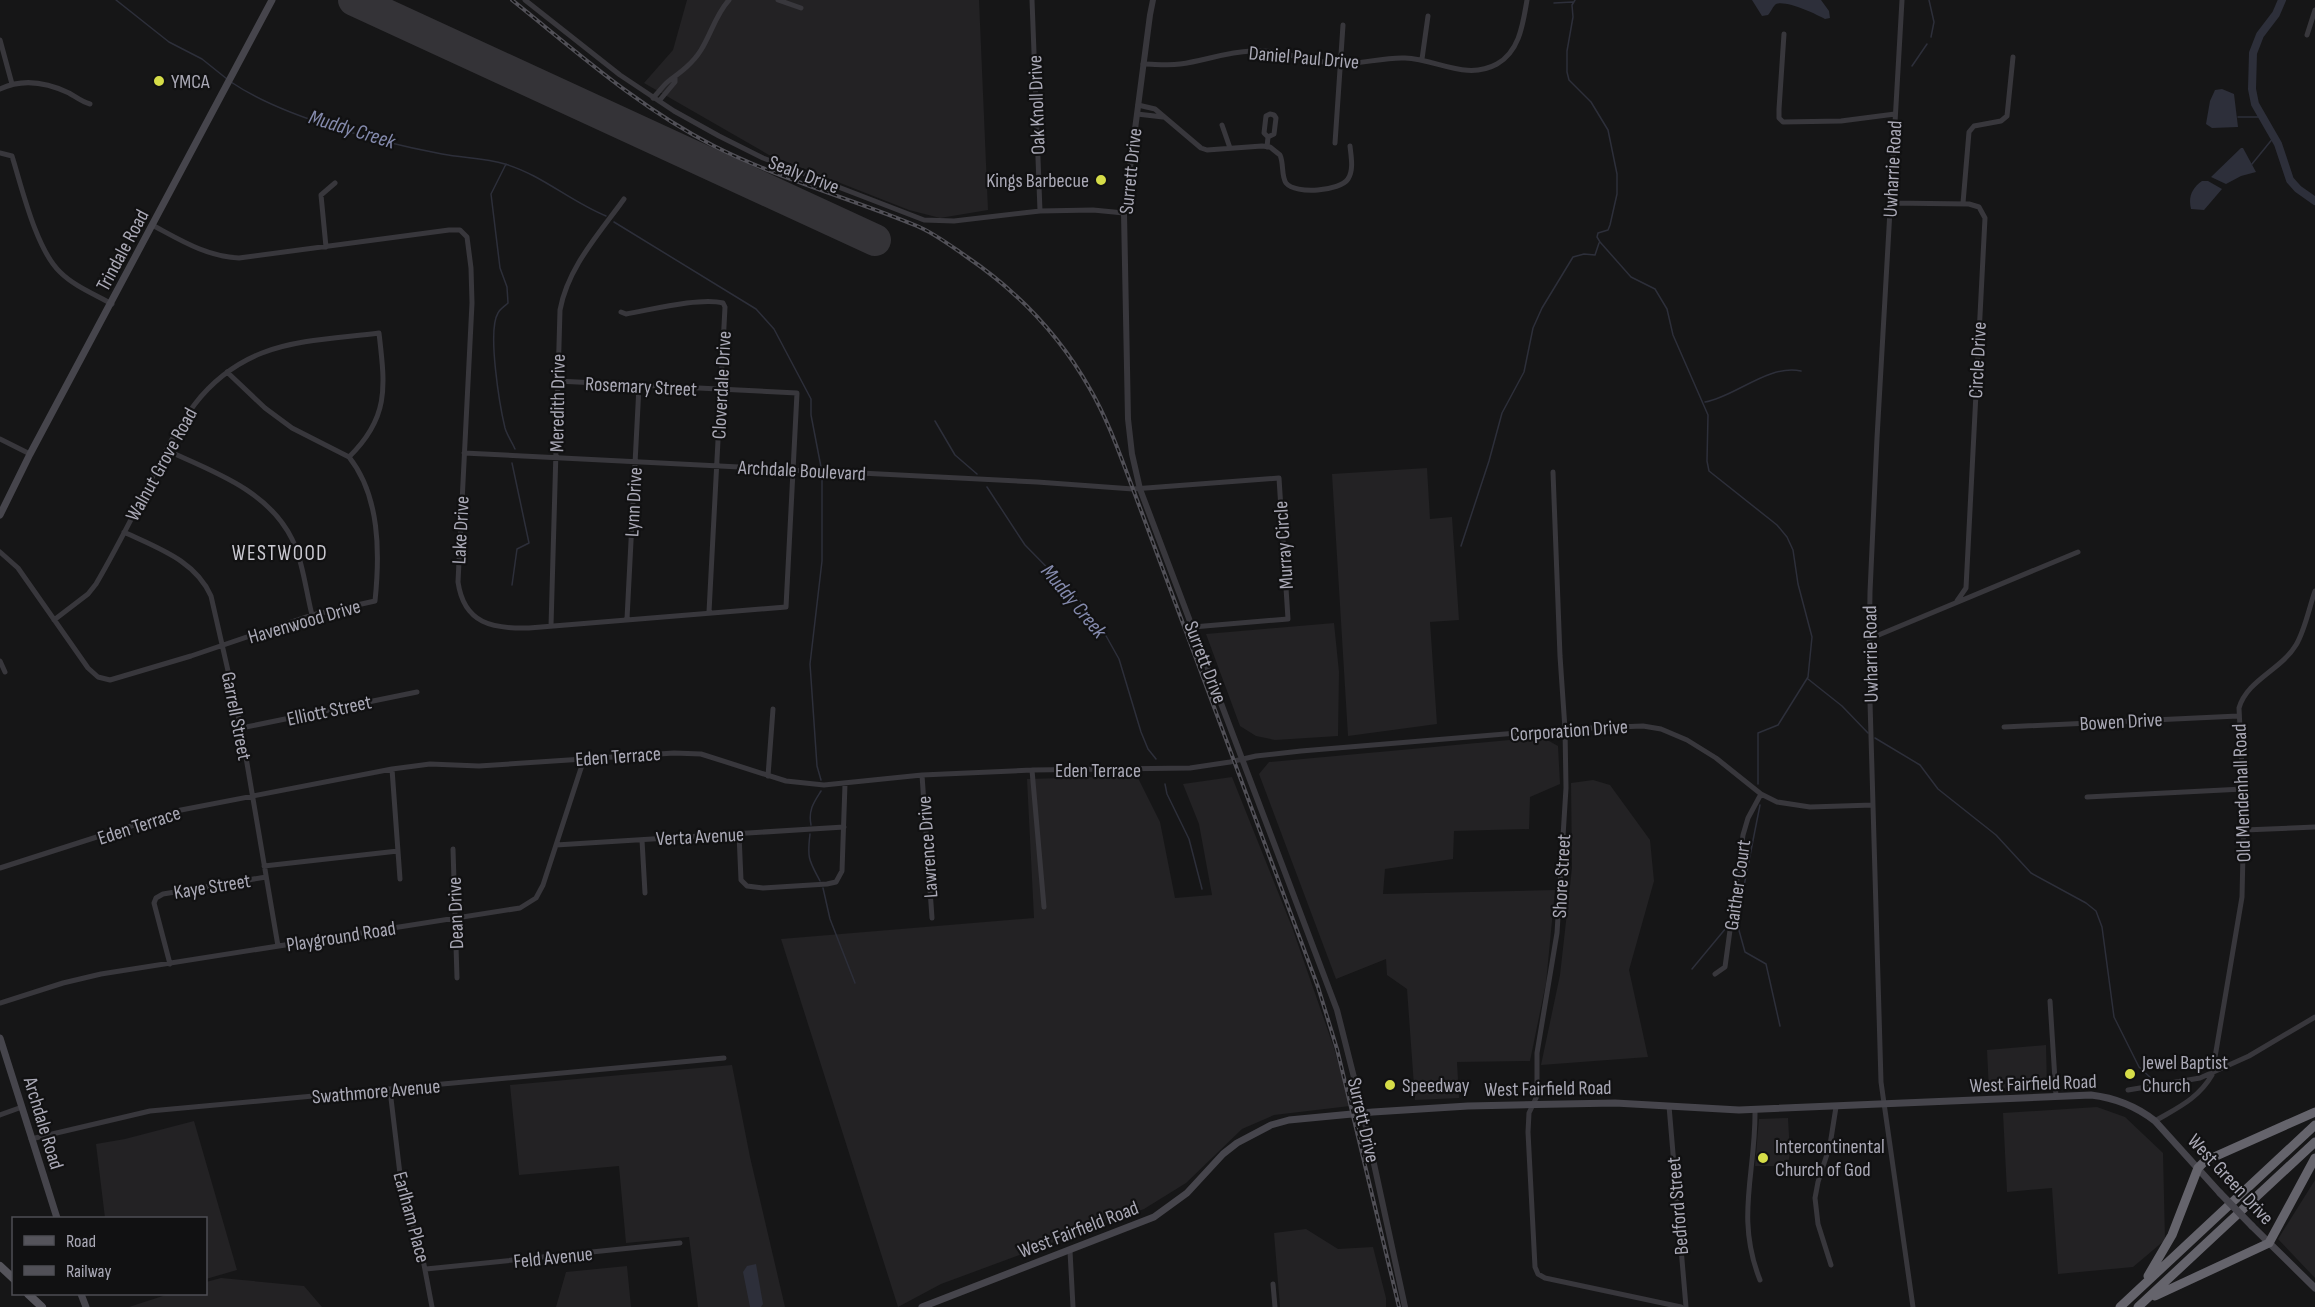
<svg xmlns="http://www.w3.org/2000/svg" width="2315" height="1307" viewBox="0 0 2315 1307" font-family="'Sofia Sans Condensed',sans-serif">
	<rect width="100%" height="100%" fill="#161617"/>
	<path fill="#232224" d="M687,0H979L988,210L940,218L909,210L769,155L644,83L673,50Z
		M1427,468L1430,519L1452,517L1459,620L1430,622L1437,724L1348,736L1332,474Z
		M1334,623L1339,672L1338,736L1275,740L1256,736L1240,726L1206,634Z
		M1542,737L1558,746L1560,784L1530,797L1529,829L1454,831L1453,859L1385,869L1383,894L1555,890L1546,983L1530,1061L1457,1062L1459,1098L1415,1100L1407,989L1387,975L1386,959L1336,979L1259,774L1269,762Z
		M1137,776L1160,822L1175,898L1212,895L1199,824L1183,784L1232,777L1292,927L1334,1048L1350,1106L1274,1115L1242,1129L1186,1183L1144,1209L941,1284L898,1307L781,939L1034,918L1027,779Z
		M1593,780L1610,785L1650,840L1654,881L1629,970L1648,1057L1541,1065L1560,975L1572,868L1571,783Z
		M2046,1045L2047,1088L1989,1091L1987,1050Z
		M732,1065L750,1157L785,1307H698L689,1237L626,1243L619,1166L519,1175L510,1085Z
		M2097,1107L2125,1117L2163,1153L2165,1240L2133,1267L2058,1274L2052,1188L2007,1192L2003,1113Z
		M1788,1118L1790,1154L1787,1166H1755L1759,1119Z
		M194,1121L237,1270L206,1279V1218H105L96,1144L125,1139Z
		M2315,1180V1278L2278,1239Z
		M1306,1229L1338,1249L1373,1247L1386,1298V1307H1280L1274,1233Z
		M627,1266L631,1307H556L566,1272Z
		M221,1278L304,1286L322,1307H129L169,1294H206V1282Z"/>
	<path fill="#2d2f3a" d="M1752,0H1821L1829,11L1830,18L1825,19C1816,14 1786,0 1776,4C1773,6 1771,12 1768,15L1762,16Z
		M2222,89L2234,94L2238,127L2212,128L2206,124L2210,101L2215,90Z
		M2241,148H2243L2256,172L2241,176L2226,184L2211,177Z
		M2202,181H2208L2222,189L2204,210L2191,209C2188,197 2192,188 2202,181Z
		M756,1264L763,1304L761,1307H750L743,1272L747,1266Z"/>
	<g fill="none" stroke-linecap="round" stroke-linejoin="round">
		<path stroke="#2d2f3a" stroke-width="1.5" d="M116,0L169,42L202,59L227,79
			M1575,0L1572,5L1573,17L1567,51V72L1569,80L1591,102L1608,130L1617,174V194L1610,225L1608,230L1598,233L1597,237L1600,242L1631,277L1655,289L1667,309L1673,335L1708,415L1707,461L1709,471L1777,525L1787,537L1793,550L1798,584L1812,637L1808,677L1778,725L1758,733V784
			M1929,0L1934,22L1931,37
			M1554,3L1573,2
			M1912,66L1927,44
			M231,82C284,118 379,142 442,154C463,158 485,158 505,164C542,175 571,202 606,216
			M2238,117H2261
			M506,164L491,194L500,268L507,287L508,303C505,306 500,309 498,313C487,331 500,407 505,428C507,435 512,442 515,449
			M2252,164L2274,137
			M614,222L756,309L774,329L811,399V415L821,467
			M1705,402C1735,397 1768,364 1801,371
			M935,421L955,455L977,474
			M987,487L1025,545L1080,601L1105,634L1119,659L1141,732L1148,749L1156,759
			M1461,546L1489,461L1502,413L1524,372L1533,328L1542,308L1573,257L1584,254L1595,255L1599,243
			M512,585L517,549L529,543L512,463
			M1808,679L1842,706L1868,733
			M1875,738L1920,765L1938,789L1996,835L2031,873L2086,903L2096,911L2102,927L2114,1017L2139,1067L2152,1079
			M821,780L817,766L810,664L822,561V478
			M1165,784L1167,794L1189,839L1202,889
			M811,825C808,810 814,802 821,791
			M810,834C807,859 809,860 820,881
			M823,888L830,919L855,983
			M1735,916L1745,952L1766,964L1780,1026
			M1735,916L1744,886L1760,805
			M1692,969L1726,928"/>
		<path stroke="#2d2f3a" stroke-width="8" d="M2282,0L2276,14L2260,35L2253,53L2252,89L2255,104L2278,144L2290,180L2298,189L2315,201"/>
		<path stroke="#343337" stroke-width="32" d="M354,0L875,240"/>
		<path stroke="#38373c" stroke-width="5" d="M525,0L620,75L674,111L719,136L763,158L924,220L954,221L1040,211L1093,210L1124,213
			M778,0L801,8
			M1032,0L1040,211
			M1902,0L1877,438L1870,592L1869,667L1881,1082L1913,1307
			M1784,34L1779,109V118L1783,122L1841,121L1895,114
			M2307,35L2315,10
			M0,40L12,84
			M1422,59L1428,16
			M1143,64C1155,64 1168,66 1180,64C1204,61 1226,52 1251,51C1282,49 1311,63 1341,64C1363,64 1384,57 1405,58C1437,59 1466,81 1497,64C1520,51 1523,23 1527,0
			M0,89C23,78 46,82 69,93C76,97 82,102 90,104
			M653,98C659,92 664,84 670,80C681,72 693,63 701,50C711,34 716,14 729,0
			M659,101L675,82V78
			M1138,105L1155,109L1201,148L1207,150L1262,146L1270,147L1280,155C1284,164 1281,175 1286,183C1296,195 1340,191 1348,179C1354,170 1351,156 1350,146
			M1137,114L1163,117
			M1222,125L1230,148
			M1335,143L1343,25
			M1267,147L1268,137L1264,133L1266,116L1270,114L1274,115L1276,118L1274,134L1268,137
			M0,153L12,156C22,188 36,249 60,272C74,286 94,294 112,304
			M1891,203L1969,204L1979,207L1985,218L1966,588L1957,601
			M1963,203L1969,132L1974,126L2001,121L2007,116L2013,57
			M154,226C182,241 206,256 239,258L449,230H460L467,237L471,268L472,303L458,582C464,624 493,629 529,628L786,607L797,393L557,381
			M326,247L321,195L335,183
			M621,312L626,314C650,310 700,297 723,303L725,307L709,612
			M0,439L30,454
			M166,450C212,471 268,490 292,539C303,562 306,591 312,615
			M464,453L1037,482L1133,489L1279,478L1288,619L1193,627
			M1553,472L1560,656L1565,729L1566,788L1557,933L1537,1053V1096L1529,1113L1528,1132L1535,1267L1538,1274L1545,1278L1681,1307
			M124,532C157,548 195,560 211,596L241,728L278,946
			M0,552L18,568L88,668L98,677L110,680L191,656L312,615L375,601C380,553 380,496 349,457L292,428L265,408L227,372
			M627,619L639,386
			M54,620L88,594L96,584C114,553 131,520 147,488C176,430 199,378 262,353C298,339 341,338 379,333C385,386 390,417 349,457
			M551,626L560,310C568,267 599,234 624,199
			M1869,639L2078,552
			M0,661L5,672
			M2004,727L2238,716
			M241,728L417,692
			M392,769L400,879
			M1032,770L1044,907
			M922,775L932,918
			M768,776L773,709
			M2087,797L2243,789
			M2244,830L2315,827
			M739,834L741,880L747,886L763,888L827,884L836,882L842,871L845,784
			M642,840L645,893
			M556,845L844,827
			M453,849L457,978
			M264,866L398,851
			M0,868L181,810L392,769L430,764L479,766L674,753L701,754L786,781L824,785L922,775L1032,770L1190,768L1230,762L1256,756L1301,751L1565,729L1643,726L1661,729L1687,740L1716,758L1761,794L1777,802L1810,807L1873,805
			M170,964L154,903L156,898L163,894L266,877
			M1715,974L1725,967L1743,835L1748,818L1761,794
			M2050,1001L2056,1096
			M0,1003L63,983L101,974L520,908L536,898L543,885L584,759
			M390,1090L402,1191L422,1254L432,1307
			M2128,1090L2200,1078L2249,1056L2315,1017
			M1669,1106L1686,1307
			M1755,1110C1756,1173 1735,1217 1760,1280
			M0,1115L22,1107
			M2155,1121C2177,1108 2198,1099 2212,1075L2242,897L2244,809L2239,708C2247,680 2281,670 2296,645C2305,630 2309,608 2315,591
			M31,1139L150,1111L724,1058
			M1070,1251L1073,1307
			M1831,1265L1818,1224L1815,1198L1818,1182L1830,1145L1836,1107
			M426,1269L680,1243
			M1273,1284L1275,1307"/>
		<path stroke="#38373c" stroke-width="6" d="M1153,0L1150,15L1124,213L1128,419L1132,454L1140,489L1337,1010L1363,1113L1405,1307"/>
		<path stroke="#46454c" stroke-width="7" d="M0,515L30,454L272,0
			M0,1038L57,1218
			M2252,1226L2315,1288
			M81,1294L86,1307
			M922,1307L1154,1217L1187,1193L1223,1154L1237,1143L1271,1125L1289,1120L1373,1112L1468,1106L1615,1103L1739,1110L2091,1095C2116,1098 2136,1106 2155,1121L2220,1193"/>
		<path stroke="#55545b" stroke-width="8" d="M0,1266L14,1279
			M28,1294L42,1307"/>
		<path stroke="#65646c" stroke-width="9" d="M2148,1276L2172,1235L2198,1168L2205,1161L2315,1112
			M2155,1296L2269,1243L2315,1158
			M2120,1307L2315,1125
			M2138,1307L2315,1142"/>
		<defs>
			<path id="rail" d="M512,0C577,52 639,108 714,146C779,179 850,198 917,226C934,233 951,246 967,257C1017,291 1060,336 1090,389C1108,420 1120,455 1133,489L1318,987L1337,1049L1399,1307"/>
		</defs>
		<use href="#rail" stroke="#515057" stroke-width="4"/>
		<use href="#rail" stroke="#111112" stroke-width="1.5" stroke-dasharray="4.5" stroke-linecap="butt"/>
		<path stroke="#46454c" stroke-width="7" d="M2220,1193L2252,1226"/>
	</g>
	<g fill="#d6dd48" stroke="#111112" stroke-width="2">
		<circle cx="159" cy="81" r="6"/>
		<circle cx="1101" cy="180" r="6"/>
		<circle cx="2130" cy="1074" r="6"/>
		<circle cx="1390" cy="1085" r="6"/>
		<circle cx="1763" cy="1158" r="6"/>
	</g>
	<g text-anchor="middle" stroke-width="4.5" stroke-linejoin="round" paint-order="stroke">
		<g font-size="20" fill="#aaa9b6" stroke="#111112">
			<text transform="translate(1304 57) rotate(5)" y="7">Daniel Paul Drive</text>
			<text transform="translate(1036 105) rotate(-92)" y="7">Oak Knoll Drive</text>
			<text transform="translate(1892 169) rotate(-87)" y="7">Uwharrie Road</text>
			<text transform="translate(1130 171) rotate(-84)" y="7">Surrett Drive</text>
			<text transform="translate(804 174) rotate(21)" y="7">Sealy Drive</text>
			<text transform="translate(122 250) rotate(-62)" y="7">Trindale Road</text>
			<text transform="translate(1977 360) rotate(-87)" y="7">Circle Drive</text>
			<text transform="translate(721 385) rotate(-87)" y="7">Cloverdale Drive</text>
			<text transform="translate(641 386) rotate(3)" y="7">Rosemary Street</text>
			<text transform="translate(557 403) rotate(-89)" y="7">Meredith Drive</text>
			<text transform="translate(161 464) rotate(-61)" y="7">Walnut Grove Road</text>
			<text transform="translate(802 470) rotate(3)" y="7">Archdale Boulevard</text>
			<text transform="translate(633 502) rotate(-87)" y="7">Lynn Drive</text>
			<text transform="translate(460 530) rotate(-87)" y="7">Lake Drive</text>
			<text transform="translate(1283 545) rotate(-94)" y="7">Murray Circle</text>
			<text transform="translate(304 621) rotate(-16)" y="7">Havenwood Drive</text>
			<text transform="translate(1870 654) rotate(-91)" y="7">Uwharrie Road</text>
			<text transform="translate(1206 662) rotate(69)" y="7">Surrett Drive</text>
			<text transform="translate(329 710) rotate(-12)" y="7">Elliott Street</text>
			<text transform="translate(237 716) rotate(79)" y="7">Garrell Street</text>
			<text transform="translate(2121 721) rotate(-3)" y="7">Bowen Drive</text>
			<text transform="translate(1569 730) rotate(-4)" y="7">Corporation Drive</text>
			<text transform="translate(618 756) rotate(-4)" y="7">Eden Terrace</text>
			<text x="1098" y="777">Eden Terrace</text>
			<text transform="translate(2241 793) rotate(-92)" y="7">Old Mendenhall Road</text>
			<text transform="translate(139 825) rotate(-18)" y="7">Eden Terrace</text>
			<text transform="translate(700 836) rotate(-3)" y="7">Verta Avenue</text>
			<text transform="translate(927 847) rotate(-94)" y="7">Lawrence Drive</text>
			<text transform="translate(1561 876) rotate(-87)" y="7">Shore Street</text>
			<text transform="translate(1737 885) rotate(-82)" y="7">Gaither Court</text>
			<text transform="translate(212 886) rotate(-9)" y="7">Kaye Street</text>
			<text transform="translate(455 913) rotate(-92)" y="7">Dean Drive</text>
			<text transform="translate(341 936) rotate(-9)" y="7">Playground Road</text>
			<text transform="translate(2033 1083) rotate(-2)" y="7">West Fairfield Road</text>
			<text transform="translate(1548 1088) rotate(-1)" y="7">West Fairfield Road</text>
			<text transform="translate(376 1091) rotate(-5)" y="7">Swathmore Avenue</text>
			<text transform="translate(1364 1120) rotate(77)" y="7">Surrett Drive</text>
			<text transform="translate(44 1123) rotate(73)" y="7">Archdale Road</text>
			<text transform="translate(2231 1179) rotate(47)" y="7">West Green Drive</text>
			<text transform="translate(1677 1206) rotate(-95)" y="7">Bedford Street</text>
			<text transform="translate(412 1217) rotate(75)" y="7">Earlham Place</text>
			<text transform="translate(1078 1229) rotate(-21)" y="7">West Fairfield Road</text>
			<text transform="translate(553 1257) rotate(-6)" y="7">Feld Avenue</text>
		</g>
		<g font-size="20" fill="#aaa9b6" stroke="#111112" text-anchor="start">
			<text x="171" y="88">YMCA</text>
			<text x="1089" y="187" text-anchor="end">Kings Barbecue</text>
			<text x="2142" y="1069">Jewel Baptist<tspan x="2142" dy="23">Church</tspan></text>
			<text x="1402" y="1092">Speedway</text>
			<text x="1775" y="1153">Intercontinental<tspan x="1775" dy="23">Church of God</tspan></text>
		</g>
		<g font-size="21" font-style="italic" fill="#848aad" stroke="#111112">
			<text transform="translate(352 129) rotate(17)" y="7">Muddy Creek</text>
			<text transform="translate(1074 601) rotate(50)" y="7">Muddy Creek</text>
		</g>
		<g font-size="21" letter-spacing="1.5" fill="#cbcad2" stroke="#111112">
			<text x="280" y="560">WESTWOOD</text>
		</g>
	</g>
	<rect x="12" y="1217" width="195" height="78" fill="#111112" stroke="#4e4e54" stroke-width="1.5"/>
	<rect x="24" y="1236" width="30" height="9" fill="#55545b" stroke="#4e4e54" stroke-width="1.5"/>
	<text x="66" y="1247" font-size="18" fill="#aaa9b6">Road</text>
	<rect x="24" y="1266" width="30" height="9" fill="#515057" stroke="#4e4e54" stroke-width="1.5"/>
	<text x="66" y="1277" font-size="18" fill="#aaa9b6">Railway</text>
</svg>
